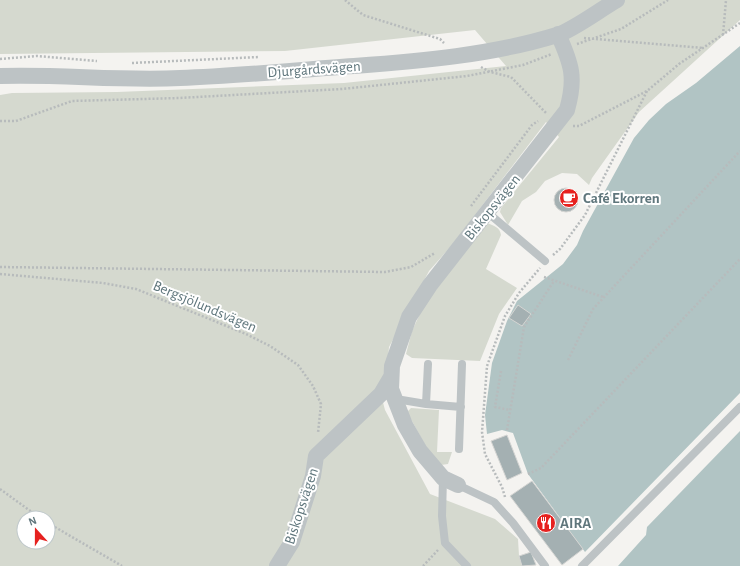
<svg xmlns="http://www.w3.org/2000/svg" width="740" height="566" viewBox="0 0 740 566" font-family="'Alegreya Sans',sans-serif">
	<rect width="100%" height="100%" fill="#f4f3f0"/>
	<path fill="#d5d9cf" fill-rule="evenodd" d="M0,0H740V20L639,112L592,178L589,185L577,174L562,173L545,181L536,192L522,201L508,225L500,212L501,208L559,137L546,122L452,245L429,271L389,347L387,369L380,391L385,410L430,494L495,519L518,539L519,556L522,566H0V95L12,93L117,92L344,83L506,66L475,30L285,51L0,54ZM24,518H48V542H24Z
		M487,223C494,226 500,227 501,235L486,269L517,288L499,314L480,361L412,358L406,354L412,331L424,305Z
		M411,408L439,410L437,452H452L448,464L441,465L435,463L407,412Z"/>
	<path fill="#b1c4c4" d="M740,46V393L585,552L528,474L513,433L502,430L487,434L485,415L492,363L507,321L517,301L563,264L577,245L583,231L634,138L649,120L666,104L696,83Z
		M740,431V566H618L646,535L647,527Z"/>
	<path fill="#a4b0b2" stroke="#d5d5d3" d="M554 200a12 12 0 1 1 24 0a12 12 0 1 1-24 0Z
		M518,305L531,314L522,326L509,318Z
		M507,435L522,473L507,480L491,441Z
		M532,481L583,549L562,565L510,496Z
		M531,552L536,565L522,566L519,556Z"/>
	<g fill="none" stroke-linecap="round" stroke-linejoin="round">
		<path stroke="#b7bbbc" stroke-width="2.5" stroke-dasharray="2 2" stroke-linecap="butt" d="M345,0L363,15L440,39L444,43
			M723,35L726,0
			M584,38L704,48
			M577,44L621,29L668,0
			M0,59L37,56L97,61
			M132,63L259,57
			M481,67L490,72L511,77L547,114
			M0,121H16L72,101L179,98L342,89L467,76L523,65L552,54
			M573,126H579L647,91L679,64L740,23
			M471,206L532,125L538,121
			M553,255L560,249L585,215L647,91
			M0,267L385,272L411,267L435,253
			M0,274L103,283L136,289L246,334L270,346L298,365L313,386L321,404L318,433
			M544,277L603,297
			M568,360L593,309L740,151
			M501,371L495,407L510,410
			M507,430L524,327L554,281
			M528,474L541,468L740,259
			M0,489L40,518
			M505,497L502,487L485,454L482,432L487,366L505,316L519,293L540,268
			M48,523L122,566
			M423,566L438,550"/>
		<path stroke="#bdc3c5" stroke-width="8" d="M487,212L545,261
			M396,399L426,404L461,407
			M426,404L428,364
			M459,449L462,364
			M443,478L442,516L445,543L467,566
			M458,485L494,502L513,523L545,566
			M582,566L740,407"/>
		<path stroke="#bdc3c5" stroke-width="16" d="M0,76C60,74 120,81 180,78C238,76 296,70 354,66C421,61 492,55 557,35C573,30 601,9 617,0
			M458,485L443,478L420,451L405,425L391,389L392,366L409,317L430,285L567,110C576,78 572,65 558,34
			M277,566L292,542L313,476L316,456L381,394L391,377"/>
	</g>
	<defs>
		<symbol id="cafe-disc" viewBox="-11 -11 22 22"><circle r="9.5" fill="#e6211f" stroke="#fff"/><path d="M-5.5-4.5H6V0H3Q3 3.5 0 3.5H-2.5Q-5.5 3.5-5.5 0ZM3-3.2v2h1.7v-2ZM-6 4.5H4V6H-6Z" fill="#fff"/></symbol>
		<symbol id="restaurant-disc" viewBox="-11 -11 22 22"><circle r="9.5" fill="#e6211f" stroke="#fff"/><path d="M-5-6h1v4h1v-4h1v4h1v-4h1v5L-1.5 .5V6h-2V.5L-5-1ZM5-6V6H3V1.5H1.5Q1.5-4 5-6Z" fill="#fff"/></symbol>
	</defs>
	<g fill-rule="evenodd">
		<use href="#cafe-disc" x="558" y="187" width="22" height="22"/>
		<use href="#restaurant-disc" x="535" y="512" width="22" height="22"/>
	</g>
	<g text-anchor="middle" stroke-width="4" stroke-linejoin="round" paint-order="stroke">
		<g font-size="15" fill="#5f767c" stroke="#fff">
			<text transform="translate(314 69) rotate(-4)" y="5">Djurgårdsvägen</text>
			<text transform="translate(492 207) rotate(-51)" y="5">Biskopsvägen</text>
			<text transform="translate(205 306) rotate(23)" y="5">Bergsjölundsvägen</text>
			<text transform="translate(301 506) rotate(-72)" y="5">Biskopsvägen</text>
		</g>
		<g font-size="15" font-weight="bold" fill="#5f767c" stroke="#fff" text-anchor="start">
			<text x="583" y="203">Café Ekorren</text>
			<text x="560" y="528">AIRA</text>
		</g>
	</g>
	<g transform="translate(36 530) rotate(339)"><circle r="19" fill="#ffffff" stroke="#bfc8cb"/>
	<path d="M0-3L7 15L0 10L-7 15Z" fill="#e6211f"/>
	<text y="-6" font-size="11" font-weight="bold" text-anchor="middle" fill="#5f767c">N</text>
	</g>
</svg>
